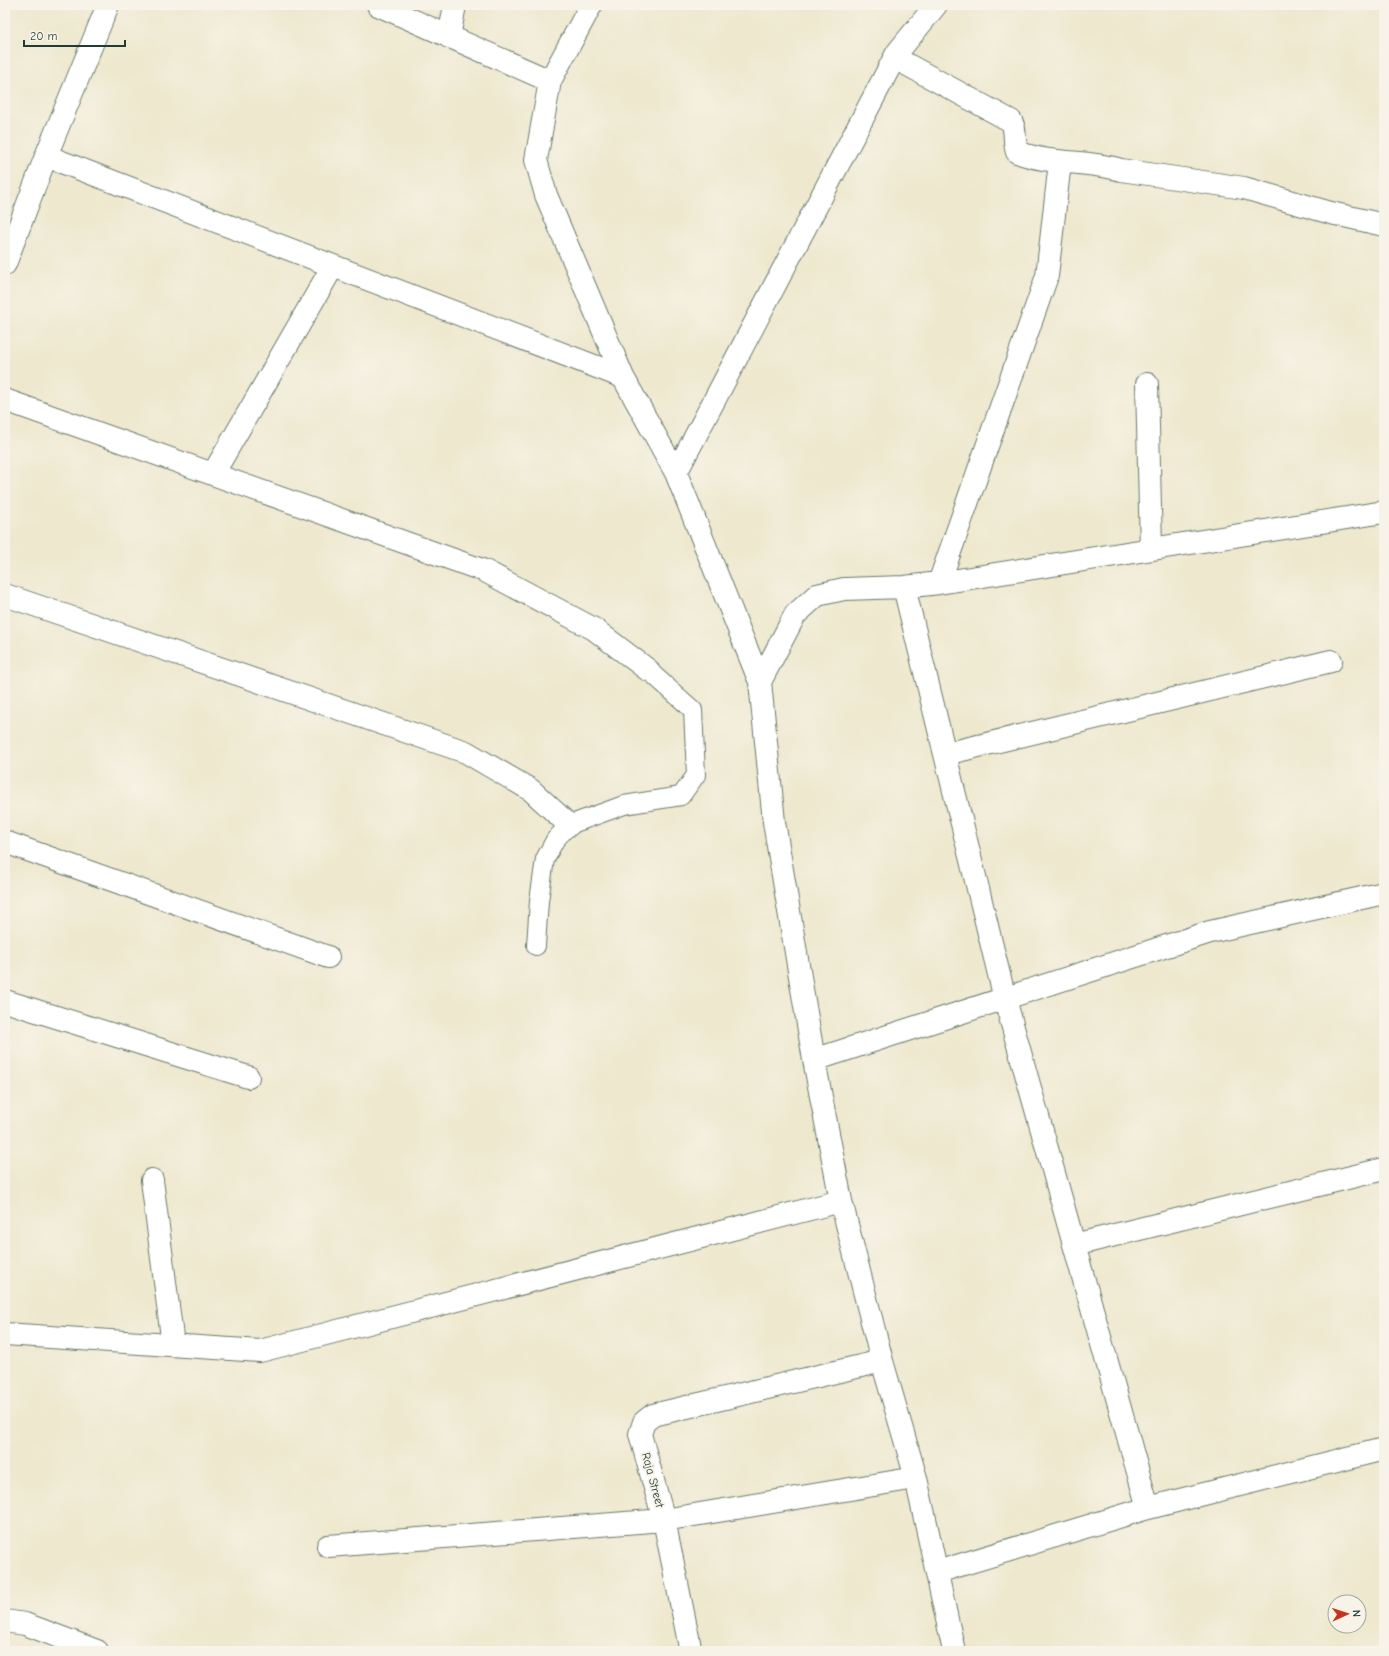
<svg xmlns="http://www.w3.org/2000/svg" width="1389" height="1656" viewBox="0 0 1389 1656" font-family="'Comic Neue',sans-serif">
	<rect width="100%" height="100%" fill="#f7f3e8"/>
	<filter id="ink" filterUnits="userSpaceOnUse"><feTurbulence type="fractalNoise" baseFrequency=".025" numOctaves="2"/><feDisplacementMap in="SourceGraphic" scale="8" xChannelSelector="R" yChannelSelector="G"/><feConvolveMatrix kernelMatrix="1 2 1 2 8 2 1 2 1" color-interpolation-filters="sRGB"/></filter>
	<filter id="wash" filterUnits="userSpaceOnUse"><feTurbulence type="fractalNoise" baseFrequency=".012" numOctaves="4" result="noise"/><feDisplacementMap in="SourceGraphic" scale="16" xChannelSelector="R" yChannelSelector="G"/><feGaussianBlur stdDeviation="0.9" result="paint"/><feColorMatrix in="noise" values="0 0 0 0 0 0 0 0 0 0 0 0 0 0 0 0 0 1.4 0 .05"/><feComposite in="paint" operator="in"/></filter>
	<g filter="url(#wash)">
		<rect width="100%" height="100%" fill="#eee8ce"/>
	</g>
	<g filter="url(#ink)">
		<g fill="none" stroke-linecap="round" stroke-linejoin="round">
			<defs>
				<path id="service" d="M536,946L539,901L545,859L555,840L569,825L624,805L681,796L696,775L693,710L648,670"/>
				<path id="minor" d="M378,5L550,81L591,5
					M449,37L455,5
					M895,58L1011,121C1017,130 1013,141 1017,152C1051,165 1087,160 1121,170L1244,188L1331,213L1384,225
					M550,81L536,160L546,195L623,377L676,473L760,682L774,822L814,1060L841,1201L882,1361L916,1478L954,1651
					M46,156L623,377
					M5,264L46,156L108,5
					M1147,384L1151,549
					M5,400L485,571L594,629L648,670
					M676,473L897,53L936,5
					M213,474L333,266
					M939,583L1047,276L1060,162
					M904,587L1005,999L1148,1508
					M5,595L466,752L531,790L569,825
					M760,682L795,615L817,595L844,589L904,587L939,583L1384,512
					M945,754L1331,661
					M5,842L328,957
					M5,1001L248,1077
					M814,1060L1210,932L1384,893
					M152,1180L173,1345
					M1074,1245L1384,1169
					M5,1334L260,1351L841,1201
					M328,1546L664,1520L640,1434L644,1422L653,1415L882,1361
					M937,1572L1148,1508L1384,1449
					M5,1621L25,1624L97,1651
					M690,1647L664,1520L916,1478"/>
			</defs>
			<use href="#service" stroke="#67796a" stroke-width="20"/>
			<use href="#minor" stroke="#67796a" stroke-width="24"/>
			<use href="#service" stroke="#fff" stroke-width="18"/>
			<use href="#minor" stroke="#fff" stroke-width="22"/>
		</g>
	</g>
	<g text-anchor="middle" stroke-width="4" stroke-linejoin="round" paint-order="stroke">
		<g font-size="12" fill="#1f3d34" stroke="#f7f3e8">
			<text transform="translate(653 1480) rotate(75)" y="4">Raja Street</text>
		</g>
	</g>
	<rect width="1389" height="1656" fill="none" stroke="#f7f3e8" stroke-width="20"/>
	<g transform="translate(1347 1614) rotate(87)"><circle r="19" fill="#f7f3e8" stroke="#a1aaa0"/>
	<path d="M0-3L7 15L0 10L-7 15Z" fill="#c8321e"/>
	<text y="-6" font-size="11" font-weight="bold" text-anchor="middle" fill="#1f3d34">N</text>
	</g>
	<path d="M24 40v6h101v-6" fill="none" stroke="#1f3d34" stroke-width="2"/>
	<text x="30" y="40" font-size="12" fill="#1f3d34" stroke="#f7f3e8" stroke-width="3" paint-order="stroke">20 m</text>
</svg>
